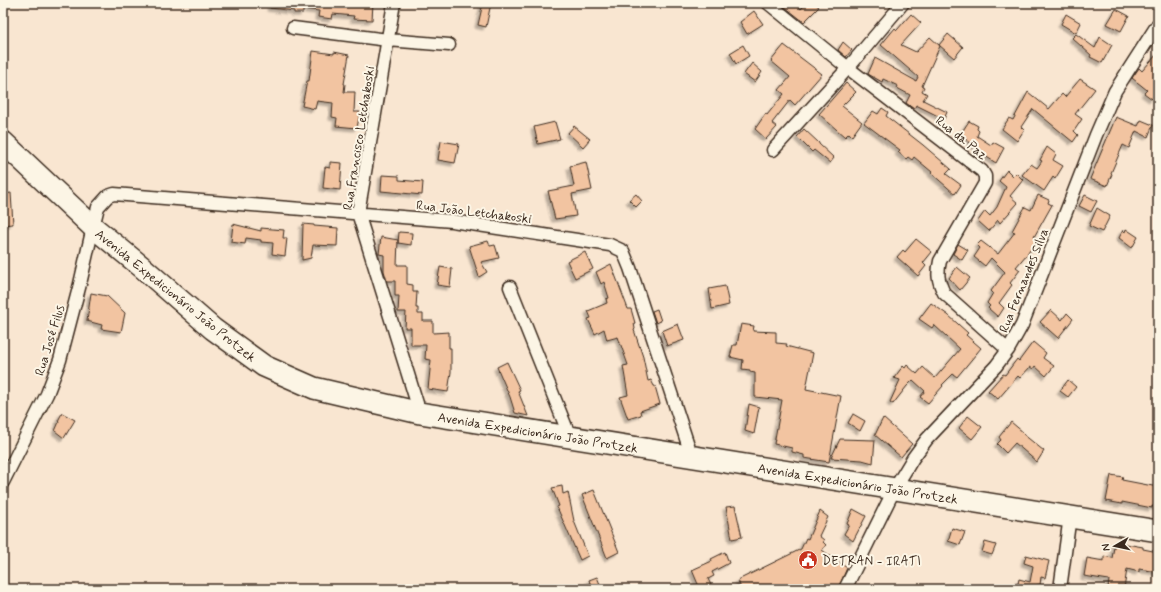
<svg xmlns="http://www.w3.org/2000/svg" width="1161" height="592" viewBox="0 0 1161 592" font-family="Mynerve,sans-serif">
	<defs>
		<filter id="shadow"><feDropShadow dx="-3" dy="3" stdDeviation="1" flood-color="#0004"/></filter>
	</defs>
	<rect width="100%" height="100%" fill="#f9e6d1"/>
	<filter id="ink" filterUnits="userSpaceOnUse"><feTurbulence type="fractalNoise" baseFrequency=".025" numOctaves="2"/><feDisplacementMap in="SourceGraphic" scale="8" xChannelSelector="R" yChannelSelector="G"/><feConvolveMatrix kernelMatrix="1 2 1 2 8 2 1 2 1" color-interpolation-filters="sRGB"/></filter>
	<g filter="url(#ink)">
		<path fill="#f2c4a1" stroke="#3b2a1e" filter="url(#shadow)" d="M271,3H373L372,20L353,19L354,16L333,14L332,19L318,17L319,11L303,9V13H294V11L270,8Z
			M483,3H491L486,27L478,25Z
			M780,3H795L801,9L807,3H814L819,7L804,22Z
			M1116,9L1129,16L1121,31L1107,24Z
			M754,11L763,24L747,34L740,22Z
			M911,14L921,23L901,45L916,52L930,37L940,46L922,86L924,87L922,91L927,94L923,100L947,112L944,119L916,105L914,109L906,103L910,95L897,88L898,86L883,79L882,82L868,74L875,58L916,81L918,77L881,45L895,28L897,30Z
			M1066,14L1081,23L1076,33L1061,24Z
			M948,34L963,47L954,58L939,45Z
			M1076,34L1095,48L1100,37L1112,45L1102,63L1090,57L1091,55L1072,38Z
			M843,42L852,50L846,57L838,50Z
			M743,45L749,56L736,64L730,53Z
			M784,45L822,74L795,105L790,100L772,123L777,127L766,139L755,129L766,113L767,115L784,94L779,90L790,77L771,61Z
			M313,51L334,54V52L349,55L344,84H345L344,92H355L354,112H360L357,128L336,126L337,118L332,117L333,103L317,101L315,109L302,106L307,81H309Z
			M1158,53V90L1152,99L1144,93L1147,90L1132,78L1139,68L1142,71Z
			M752,63L762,72L755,82L744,74Z
			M1080,79L1095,89L1075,114L1082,119L1074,131L1078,135L1073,142L1033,109L1021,127L1024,130L1017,141L1002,129L1009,118L1013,120L1028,92L1049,109L1062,94L1065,97Z
			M846,83L856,92L842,106L862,122L852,136L849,133L845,137L819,114Z
			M882,108L888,112L886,116L923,145L951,169L946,174L961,185L955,194L931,173L932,172L914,157L912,160L908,157L906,159L898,152L900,150L864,123L873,111L878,114Z
			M1116,117L1138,126L1141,120L1153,125L1148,137L1136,131L1129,148L1123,145L1111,173L1112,174L1107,186L1090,179Z
			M969,121L978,126L977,129L979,131L977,136L991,145L993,142L1004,148L996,163L982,154L983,152L960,135Z
			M555,122L560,139L538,144L534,127Z
			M574,126L590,139L583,147L568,133Z
			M804,129L819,143V144L834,158L830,163L814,150L812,152L797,137Z
			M441,141L459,144L455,163L438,160Z
			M1047,147L1056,154L1053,160L1063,166L1055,179L1053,177L1044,191L1022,175L1031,164L1037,168L1042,161L1040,160Z
			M330,162L342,163L340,190L323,188L325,167L330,168Z
			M586,162L592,190L572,194L576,216L555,219L548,191L574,186L570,166Z
			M1007,170L1013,176L1016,173L1023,180L1010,196L1018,203L1000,223L998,220L989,231L978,221L985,211L990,216L997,207L1006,187L999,181Z
			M382,175L399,176V180L423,182L422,195L381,191Z
			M11,193L13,224L3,225V194Z
			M636,194L642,201L636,207L629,200Z
			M1038,195L1049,200L1048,203L1052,205L1034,237L1038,240L1034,249L1032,248L1016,267L1020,270L1010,283L1012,285L999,303L1004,308L998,317L988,308L990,306L987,303L993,293L991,291L1005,272L991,258L985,266L974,257L980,248L977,245L981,241L998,254L1015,232L1012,231L1025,207L1031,210Z
			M1085,195L1097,201L1091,212L1079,206Z
			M1097,208L1110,216L1102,232L1089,226Z
			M233,224L261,231V228L284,230L283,238H287L285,256L272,254L273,243L261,242V240L246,238L245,244L231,242Z
			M303,224L314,225V226L338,228L337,246L313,245L311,258L302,260Z
			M1126,229L1138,237L1132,248L1119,238L1123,230L1125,232Z
			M399,232L412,233L411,245L398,243Z
			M381,237L398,240L397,265H407V284L413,285V292H417L416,308H418V314H423V321H433V333L449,332V348H451V372L448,392L428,389L431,360L425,359L426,345H411V328H405L406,312H398L399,296H395V281H387L384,271V255L379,254Z
			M916,239L932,252L923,263L926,266L918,276L897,257L903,250L905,252Z
			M488,241L490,246L495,245L499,258L481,262L487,272L479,277L469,246Z
			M958,244L968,250L962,260L953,254Z
			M585,252L593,269L575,278L567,261Z
			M611,264L628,309H631L635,323H634L635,329L634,330L643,357L648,381L651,380L654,386H655L660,404L640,411L641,415L628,419L620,397L628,395L623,366L628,365L618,337L607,340L604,329L595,334L588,319L591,318L588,311L607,303L606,299L609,298L604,282L601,284L596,272Z
			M440,267L452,269L450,287L437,285Z
			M957,267L970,278L960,290L949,278Z
			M725,286L729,305L712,309L709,289Z
			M91,293L107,296L125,313L121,332L101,329L102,325L87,321Z
			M931,303L948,315L968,333L966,335L981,348L957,377L953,374L942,385L943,386L928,403L920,397L925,391L913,380L907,386L893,404L890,402L900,380L894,378L903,366L905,368L907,365L917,374L923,367L935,378L960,349L934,325L932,328L919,319Z
			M657,309L661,321L656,323L652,311Z
			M1051,310L1062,320L1067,313L1073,319L1058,338L1040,322Z
			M678,324L684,340L667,346L662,331Z
			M741,324L754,326L753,331L776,332V343L787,344L786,346L813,353L806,389L841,396L829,462L804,458V455L792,452V448L774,444L782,400L755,397V373L750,372V370L742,369L743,360L730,357L733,345H737Z
			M1033,342L1046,353L1043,358L1054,366L1046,376L1035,366L1033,369L1030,367L1020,378L1018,376L998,399L988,391L1003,374L1005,375L1017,359L1019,361Z
			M507,362L520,390L518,391L528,416L515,413L510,397L497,367Z
			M1068,380L1076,387L1068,397L1060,391Z
			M749,404L759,407L754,434L745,431Z
			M62,413L75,420L64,438L55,431L59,422L58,421Z
			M853,414L865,421L860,431L848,423Z
			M968,416L982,427L972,439L959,428Z
			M883,418L912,444L901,457L875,435Z
			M1011,422L1024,433L1023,434L1044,451L1037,462L1015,443L1006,453L997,444L1001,440L999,437Z
			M840,439L875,440L873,463L862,460L831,458Z
			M1111,475L1123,477L1122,480L1158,487V507L1152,506V508L1122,502V504L1106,501Z
			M562,486L563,494L568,492L574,521L588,556L580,560L557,507L559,506L552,488Z
			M594,490L619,552L607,558L582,495Z
			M735,506L742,537L732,539L726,507Z
			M853,509L866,516L853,541L844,534L849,525L847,524Z
			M820,511L828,517L819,536L824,540L823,542L826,545L822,550L847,568L838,589H741L738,580L801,549L806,538L808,539Z
			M952,528L965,532L960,545L948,541Z
			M985,542L996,545L992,555L982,552Z
			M1115,542L1143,547V549L1158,552V572L1139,569V572L1127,569L1124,589H1108L1109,580L1084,576L1087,558L1104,561V556L1112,558Z
			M725,552L729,563L712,572L714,576L708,579L711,585L703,589H700L692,570L712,561L711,559Z
			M1026,555L1049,561L1045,578L1041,577L1040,585H1037L1045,587V589L1017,588L1019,579L1030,582L1033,566L1024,563Z
			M597,577L602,589H592L589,580Z"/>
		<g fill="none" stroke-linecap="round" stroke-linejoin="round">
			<defs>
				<path id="street" d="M394,3L358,213L420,413
					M768,3L848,68L982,171L985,176V183L940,261C937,274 938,281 944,293L1008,350
					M293,28L388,40L449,45
					M773,150L848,68L903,3
					M510,287L570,437
					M3,482L47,394L60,360L80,284L93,227L98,207L108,196L114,194L452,221L610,245L623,251L630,268L692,457
					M845,589L895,488L913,458L927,439L996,366L1008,350L1022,325L1096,135L1115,91L1158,24
					M1060,589L1070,516"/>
				<path id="highway" d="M3,142L93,227L142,267L213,329L264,366L314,388L420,413L1158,531"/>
			</defs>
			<use href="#street" stroke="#3b2a1e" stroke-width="15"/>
			<use href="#highway" stroke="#3b2a1e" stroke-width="24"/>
			<use href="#street" stroke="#fcf5e5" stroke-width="12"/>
			<use href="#highway" stroke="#fcf5e5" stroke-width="21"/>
		</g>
	</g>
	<defs>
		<symbol id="civic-disc" viewBox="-11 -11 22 22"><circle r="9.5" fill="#c8321e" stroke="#fcf5e5"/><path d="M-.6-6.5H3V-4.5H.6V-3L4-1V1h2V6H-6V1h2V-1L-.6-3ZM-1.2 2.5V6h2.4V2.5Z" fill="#fff"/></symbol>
	</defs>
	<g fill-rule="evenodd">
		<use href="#civic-disc" x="797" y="549" width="22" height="22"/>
	</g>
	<g text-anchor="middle" stroke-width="4" stroke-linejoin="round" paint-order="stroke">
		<g font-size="13" fill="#3b2a1e" stroke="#fcf5e5">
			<text transform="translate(962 137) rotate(38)" y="5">Rua da Paz</text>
			<text transform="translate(358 138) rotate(-81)" y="5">Rua Francisco Letchakoski</text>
			<text transform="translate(474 211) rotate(7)" y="5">Rua João Letchakoski</text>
			<text transform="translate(1023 280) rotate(-68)" y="5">Rua Fernandes Silva</text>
			<text transform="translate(176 295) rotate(39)" y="5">Avenida Expedicionário João Protzek</text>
			<text transform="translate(49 340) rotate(-73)" y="5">Rua José Filus</text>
			<text transform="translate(538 432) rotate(9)" y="5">Avenida Expedicionário João Protzek</text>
			<text transform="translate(858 483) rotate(9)" y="5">Avenida Expedicionário João Protzek</text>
		</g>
		<g font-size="13" fill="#3b2a1e" stroke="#fcf5e5" text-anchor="start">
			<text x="822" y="565">DETRAN - IRATI</text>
		</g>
	</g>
	<rect width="1161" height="592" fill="none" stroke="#fcf5e5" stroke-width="16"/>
	<rect x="8" y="8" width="1145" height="576" fill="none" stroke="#3b2a1e" stroke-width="1.5" filter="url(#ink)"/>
	<g transform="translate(1115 546) rotate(261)" stroke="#fcf5e5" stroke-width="3" paint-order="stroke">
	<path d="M0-3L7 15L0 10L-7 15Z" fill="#3b2a1e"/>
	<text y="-6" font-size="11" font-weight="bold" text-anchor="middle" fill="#3b2a1e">N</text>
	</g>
</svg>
